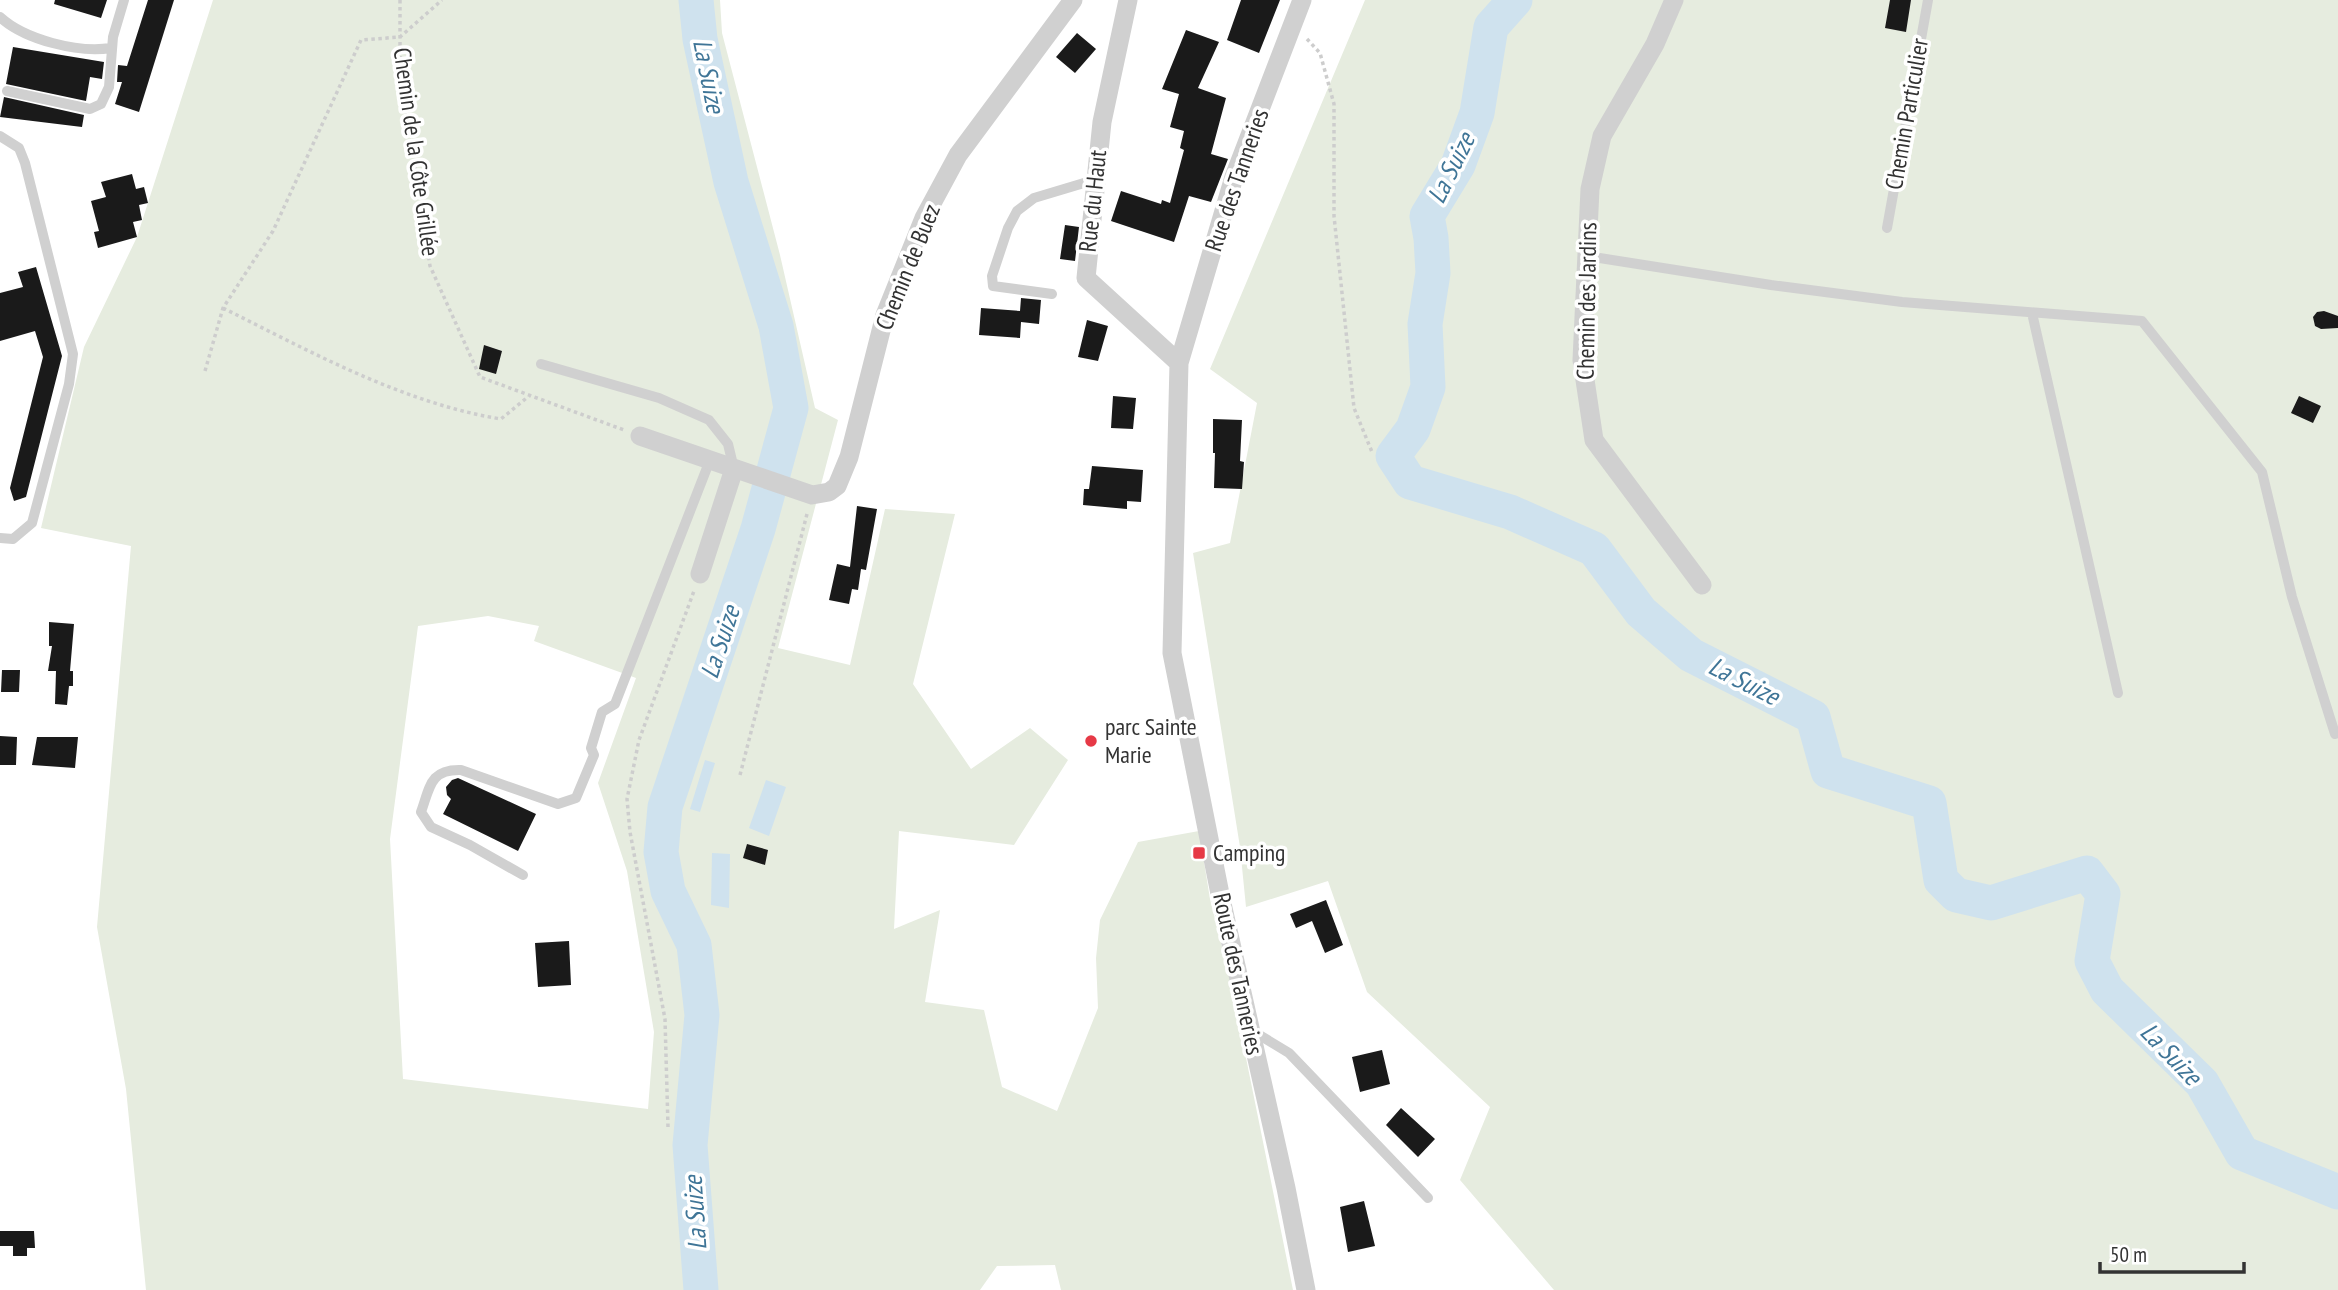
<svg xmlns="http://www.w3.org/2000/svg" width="2338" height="1290" viewBox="0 0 2338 1290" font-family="'PT Sans Narrow',sans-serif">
	<rect width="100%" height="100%" fill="#fff"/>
	<path fill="#e6ecdf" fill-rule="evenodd" d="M213,0H720L722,33L780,255L815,408L838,420L778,648L850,665L885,509L955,514L913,684L971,769L1030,728L1068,760L1014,845L899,831L894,929L940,910L925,1002L984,1010L1002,1087L1057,1111L1098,1008L1096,958L1100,920L1138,842L1199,831L1210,899L1229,974L1293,1290H1061L1055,1265L997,1266L980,1290H146L126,1089L97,927L131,546L41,528L84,347L137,237ZM488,616L539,626L534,641L636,678L598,783L627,871L654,1032L648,1109L403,1079L390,839L418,626Z
		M1365,0H2338V1290H1554L1460,1180L1490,1107L1367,992L1328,881L1246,907L1240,847L1193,553L1230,543L1257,403L1210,369Z"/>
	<path fill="#cfe2ee" d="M705,760L715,763L700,812L690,809Z
		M766,780L786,787L769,836L749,828Z
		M712,853L730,854L729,908L711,905Z"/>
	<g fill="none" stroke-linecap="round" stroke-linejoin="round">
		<path stroke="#cfe2ee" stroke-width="35" d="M696,0L700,39L731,182L776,326L791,408L758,529L665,807L661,852L668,891L694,945L702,1015L690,1145L701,1290
			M1515,0L1491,27L1477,113L1458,165L1427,216L1431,238L1433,273L1425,324L1428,387L1413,429L1393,456L1410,482L1510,512L1594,549L1641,612L1691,655L1813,717L1828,771L1929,803L1941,880L1956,895L1991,903L2087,873L2103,894L2092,961L2107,990L2202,1083L2242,1153L2338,1192"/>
	</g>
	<path fill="#1a1a1a" d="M55,0H107L101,18L54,4Z
		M148,0H174L139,112L115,104L122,82H117L118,65L127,66Z
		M1241,0H1280L1259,53L1227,40Z
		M1890,0H1911L1906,32L1885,28Z
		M1186,30L1219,42L1198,88L1226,98L1211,154L1228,159L1211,202L1189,196L1174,242L1111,221L1121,191L1161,204L1162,200L1170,203L1184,150L1180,148L1184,131L1170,127L1179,94L1162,89Z
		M1077,33L1096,49L1075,73L1056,57Z
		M13,47L104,62L102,79L90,77L86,101L6,84Z
		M4,97L84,115L82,127L0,117Z
		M132,174L136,189L144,187L148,203L139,205L142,220L133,222L137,237L98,248L94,232L99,231L91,201L106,197L101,182Z
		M1065,225L1079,227L1075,261L1060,259Z
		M36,267L62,356L26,497L14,501L10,488L43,357L35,331L0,341V293L23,287L18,272Z
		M1021,298L1041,300L1039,324L1021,322L1020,338L979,335L981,308L1020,311Z
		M2324,311L2338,316V328L2321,329L2315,326L2313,317L2317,312Z
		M1087,320L1108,326L1098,361L1078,357Z
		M484,345L502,351L496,374L479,369Z
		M1113,396L1136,398L1133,429L1111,428Z
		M2299,396L2321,406L2313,423L2291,413Z
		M1213,419L1242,420L1240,461L1244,462L1242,489L1214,488L1215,453H1213Z
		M1092,466L1143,470L1141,502L1127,501V509L1083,505L1084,489H1089Z
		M857,506L877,509L866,570L861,569L858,590L852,589L849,604L829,600L837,564L850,567Z
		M49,622L74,624L70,671H73V686H69L67,705L55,704L56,671H48L52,646H49Z
		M2,670H20L19,692H1Z
		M0,736L17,737L16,765H0Z
		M37,737H78L75,768L32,765Z
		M458,778L536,814L518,851L443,814L451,799L447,795L446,787L452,780Z
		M747,844L768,850L765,865L743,858Z
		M1326,900L1343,945L1325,953L1312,921L1296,928L1290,914Z
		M569,941L571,985L538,987L535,943Z
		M1382,1050L1390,1084L1360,1092L1352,1057Z
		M1401,1108L1435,1139L1418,1157L1386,1125Z
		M1364,1201L1375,1246L1348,1252L1340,1207Z
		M0,1231H34L35,1248H27V1256H13V1246H0Z"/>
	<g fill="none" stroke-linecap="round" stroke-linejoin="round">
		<path stroke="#cdcdcd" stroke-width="3.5" stroke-dasharray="3.5 3.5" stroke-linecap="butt" d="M400,0V66L430,266L480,377L624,430
			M1307,39L1320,53L1334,104V216L1354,408L1372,452
			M223,308C311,352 403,403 501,419L529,396
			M205,371L223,308L273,231L361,40L400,37L442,0
			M740,775L807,514
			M668,1127L665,1019L630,832L627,799L639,740L694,591"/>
		<path stroke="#d0d0d0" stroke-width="10" d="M0,17C25,40 78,53 111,48
			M7,91L90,109L101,104L109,87L113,37L124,0
			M0,136L19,148L25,163L73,354L69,384L32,523L13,539L0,538
			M1887,228L1928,0
			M1587,256L1771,285L1902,302L2142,321L2262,472L2292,597L2335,734
			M1052,294L993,286L992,276L1008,228L1017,211L1034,198L1094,180
			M2032,313L2118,693
			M541,364L659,398L709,420L728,444L734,469
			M523,875L470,845L431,827L421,812C430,787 430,769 461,770L558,804L576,798L594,755L591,748L602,712L615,704L710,460
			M1251,1030L1289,1053L1428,1198"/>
		<path stroke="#d0d0d0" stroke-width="19" d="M1128,0L1102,122L1086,278L1179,363
			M1302,0L1234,177L1179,363L1172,653L1221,899L1286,1188L1306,1290
			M1674,0L1655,44L1602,136L1590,189L1582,360L1594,440L1702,585
			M640,436L812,495L829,492L837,486L849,457L885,315L924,218L958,155L1073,0
			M700,574L734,469"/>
	</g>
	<g fill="#e63946" stroke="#fff" stroke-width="2.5">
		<circle cx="1091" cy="741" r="7"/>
		<rect x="1192" y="846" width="14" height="14" rx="3.5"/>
	</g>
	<g text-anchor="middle" stroke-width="7" stroke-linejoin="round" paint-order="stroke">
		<g font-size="24" fill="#333" stroke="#fff">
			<text transform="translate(1907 114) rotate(-80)" y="8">Chemin Particulier</text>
			<text transform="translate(416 152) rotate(82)" y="8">Chemin de la Côte Grillée</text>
			<text transform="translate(1237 180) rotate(-71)" y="8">Rue des Tanneries</text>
			<text transform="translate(1093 201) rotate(-84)" y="8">Rue du Haut</text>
			<text transform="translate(908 267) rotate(-68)" y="8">Chemin de Buez</text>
			<text transform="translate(1587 301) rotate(-89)" y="8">Chemin des Jardins</text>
			<text transform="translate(1238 974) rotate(78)" y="8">Route des Tanneries</text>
		</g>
		<g font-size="24" fill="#333" stroke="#fff" text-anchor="start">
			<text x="1105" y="735">parc Sainte<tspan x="1105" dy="28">Marie</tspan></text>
			<text x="1213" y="861">Camping</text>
		</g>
		<g font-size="26" font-style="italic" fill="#3f7597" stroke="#fff">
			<text transform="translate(709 76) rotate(79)" y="9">La Suize</text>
			<text transform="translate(1451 168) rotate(-64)" y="9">La Suize</text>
			<text transform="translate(720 642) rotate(-72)" y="9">La Suize</text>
			<text transform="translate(1744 681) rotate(27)" y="9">La Suize</text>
			<text transform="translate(2171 1054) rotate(46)" y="9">La Suize</text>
			<text transform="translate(695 1213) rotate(-94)" y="9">La Suize</text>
		</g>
	</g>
	<path d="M2100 1262v10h144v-10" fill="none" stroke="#333333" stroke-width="3.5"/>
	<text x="2110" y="1262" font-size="21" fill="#333333" stroke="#ffffff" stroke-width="5" paint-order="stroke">50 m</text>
</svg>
